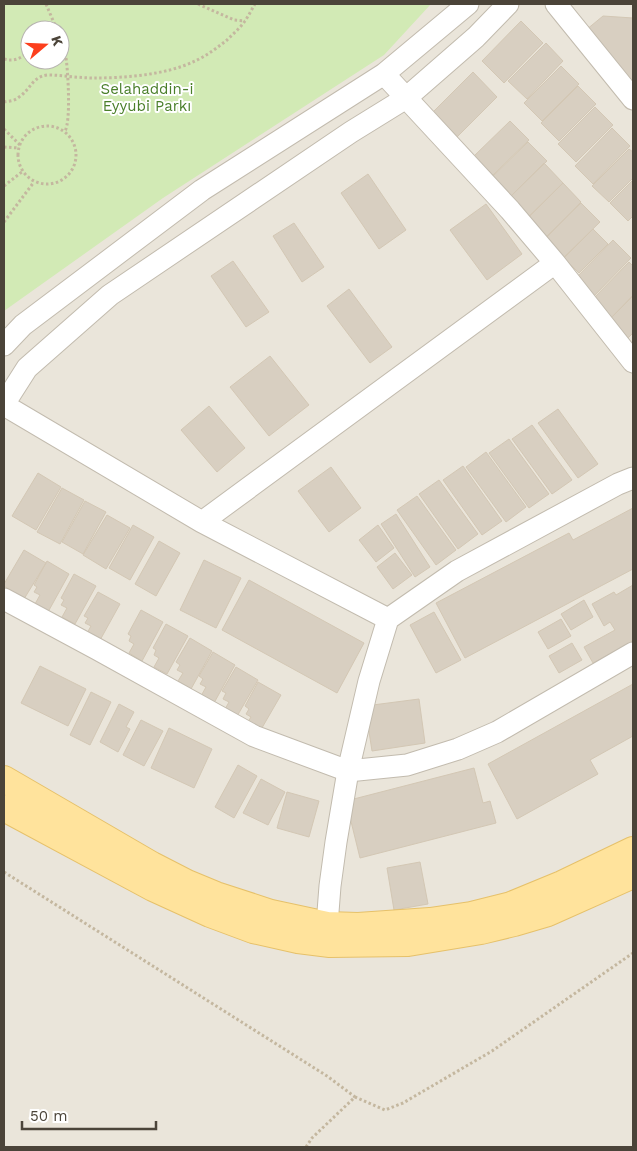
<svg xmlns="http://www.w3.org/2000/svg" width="637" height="1151" viewBox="0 0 637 1151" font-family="'Work Sans',sans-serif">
	<rect width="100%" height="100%" fill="#f6f3ec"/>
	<path fill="#eae5da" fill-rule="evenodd" d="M4,4H633V1147H4ZM30,30H60V60H30Z"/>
	<path fill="#d2eab5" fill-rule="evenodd" d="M4,4H431L384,55L163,198L4,311ZM30,30H60V60H30Z"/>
	<path fill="#d8cfc1" stroke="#d3c7b4" d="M603,16L633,18V92L586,30Z
		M521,21L543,43L504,83L482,61Z
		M546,43L563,61L527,99L508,81Z
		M561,66L579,84L542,121L524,103Z
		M473,72L497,97L457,137L433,112Z
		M578,86L596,104L559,141L541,123Z
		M595,107L613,125L576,162L558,144Z
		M510,121L529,140L493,175L474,156Z
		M612,128L630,146L593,184L575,166Z
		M528,142L547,161L511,196L492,177Z
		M629,149L633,152V178L609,202L592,186Z
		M544,163L563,183L527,218L508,199Z
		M368,174L406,230L379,249L341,193Z
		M633,180V216L628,221L610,203Z
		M563,183L581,202L546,238L527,219Z
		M581,203L600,222L564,257L545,238Z
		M486,204L522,254L487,280L450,230Z
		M294,223L324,267L302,282L273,236Z
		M593,229L608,244L579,273L564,258Z
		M613,240L631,258L594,296L576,278Z
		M233,261L269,312L246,327L211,276Z
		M629,262L633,266V295L611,318L592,300Z
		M349,289L392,347L370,363L327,306Z
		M633,296V333L626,340L608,321Z
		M270,356L309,405L269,436L230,387Z
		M209,406L245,448L217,472L181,430Z
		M558,409L598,464L578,478L538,423Z
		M532,425L572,480L552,494L512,439Z
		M509,439L549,494L529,508L489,453Z
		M486,452L526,507L506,522L466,467Z
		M463,466L502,521L482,535L443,480Z
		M331,467L361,508L329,532L298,491Z
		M38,473L61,487L36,530L12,516Z
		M439,480L478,534L458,549L419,494Z
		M62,488L84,500L60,544L37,532Z
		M417,496L456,550L436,565L397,510Z
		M85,501L106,512L83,554L62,542Z
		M633,508V569L465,658L436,603L569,533L573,540Z
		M396,514L430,567L415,577L381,524Z
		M107,515L130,528L106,569L83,555Z
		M133,525L154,537L130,580L109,568Z
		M378,525L394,548L376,562L359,540Z
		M159,541L180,553L156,596L135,584Z
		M24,550L46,563L24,599L4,586V584Z
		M395,553L412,575L393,589L377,567Z
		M204,560L241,578L216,628L180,610Z
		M47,561L69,574L48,612L35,604L40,595L34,592L37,587L34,585Z
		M74,574L96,586L75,624L62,617L67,608L61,605L64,600L61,598Z
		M249,580L364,643L337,693L222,630Z
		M633,585V641L593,663L584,647L615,630L610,622L604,626L592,604L614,592L616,595Z
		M98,592L120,604L99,642L86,635L91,626L85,623L88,618L84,616Z
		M584,600L593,617L571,630L561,614Z
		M141,610L163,622L142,661L129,653L134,644L129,641L131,636L128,634Z
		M434,612L461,660L436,673L410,625Z
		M561,619L571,636L548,649L538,632Z
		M166,624L188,636L167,674L154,667L159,658L154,655L156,650L153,648Z
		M190,638L212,651L191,689L178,681L183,673L177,670L180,665L176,662Z
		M572,643L582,660L559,673L549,656Z
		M213,652L235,665L214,703L201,696L206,687L200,684L203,679L199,676Z
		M40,666L86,689L68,726L21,703Z
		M236,667L258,680L236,718L224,711L229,702L223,699L226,693L222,691Z
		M258,682L281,695L259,733L246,725L251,717L246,714L249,709L245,706Z
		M633,684V736L590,760L598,774L517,819L488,764Z
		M91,692L111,702L90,745L70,735Z
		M419,699L425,743L372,751L365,706Z
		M119,704L134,712L126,727L130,729L118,752L100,742Z
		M141,720L163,731L144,766L123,755Z
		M169,728L212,749L194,788L151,768Z
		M238,765L257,776L234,818L215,807Z
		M474,768L483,803L490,801L496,823L360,858L346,801Z
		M261,779L285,792L268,825L243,813Z
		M287,792L319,801L309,837L277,828Z
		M420,862L428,904L394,910L387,868Z"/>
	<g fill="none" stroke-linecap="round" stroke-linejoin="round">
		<defs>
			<path id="minor" d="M556,4L633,99
				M384,74L510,210L555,263L633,362
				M4,345L23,325L202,190L384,74L468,4
				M4,404L27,368L110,295L351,132L406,98L476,37L508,4
				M4,405L202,522L388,619
				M202,522L555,263
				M4,599L97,649L254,736L348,771L407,765L458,749L497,732L633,653
				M327,925L330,886L336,842L348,771L369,681L388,619L457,571L618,484L633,478"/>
			<path id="major" d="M4,779L152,865L187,883L216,895L271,913L327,925L358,926L430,921L471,915L511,905L562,884L633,850
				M4,808L153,888L210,914L253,930L298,940L330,944L408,943L481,931L514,923L548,913L633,875"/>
		</defs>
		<use href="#minor" stroke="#c2bbae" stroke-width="23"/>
		<use href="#major" stroke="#e6c16a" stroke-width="28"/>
		<path stroke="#c4b79f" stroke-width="3" stroke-dasharray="2.5 2.5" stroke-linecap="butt" d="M46,4L57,30
			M198,4L234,20L245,21
			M60,39C62,45 64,52 66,58C68,71 71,121 65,131
			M4,59C15,62 22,58 30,50
			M4,102C9,101 15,101 19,97C31,89 32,77 47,75C63,75 78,78 93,78C125,78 166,75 195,61C206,56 217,48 227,40C233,34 240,28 245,21C249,15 252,9 255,4
			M18 155a29 29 0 1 1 58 0a29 29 0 1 1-58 0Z
			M4,129L20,145
			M4,147L19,148
			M4,186L23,171
			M4,222L34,182
			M4,872L327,1076L355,1097
			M306,1147L312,1138L355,1097L385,1110L403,1103L492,1051L633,953"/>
		<use href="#minor" stroke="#fff" stroke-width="21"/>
		<use href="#major" stroke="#ffe39c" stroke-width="26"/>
	</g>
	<g text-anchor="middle" stroke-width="4" stroke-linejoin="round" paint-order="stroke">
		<g font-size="15" fill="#4a7f2a" stroke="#fff">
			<text x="147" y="94">Selahaddin-i<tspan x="147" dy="17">Eyyubi Parkı</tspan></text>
		</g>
	</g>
	<rect width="637" height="1151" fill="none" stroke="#4b4439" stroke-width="10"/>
	<g transform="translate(45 45) rotate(71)"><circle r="24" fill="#ffffff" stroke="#b7b4b0"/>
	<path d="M0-4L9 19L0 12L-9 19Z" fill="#fc3f1d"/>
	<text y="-8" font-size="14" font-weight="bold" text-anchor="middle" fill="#4b4439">K</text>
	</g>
	<path d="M22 1121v8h134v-8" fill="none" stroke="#4b4439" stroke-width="2.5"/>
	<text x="30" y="1121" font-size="15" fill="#4b4439" stroke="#ffffff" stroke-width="4" paint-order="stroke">50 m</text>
</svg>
